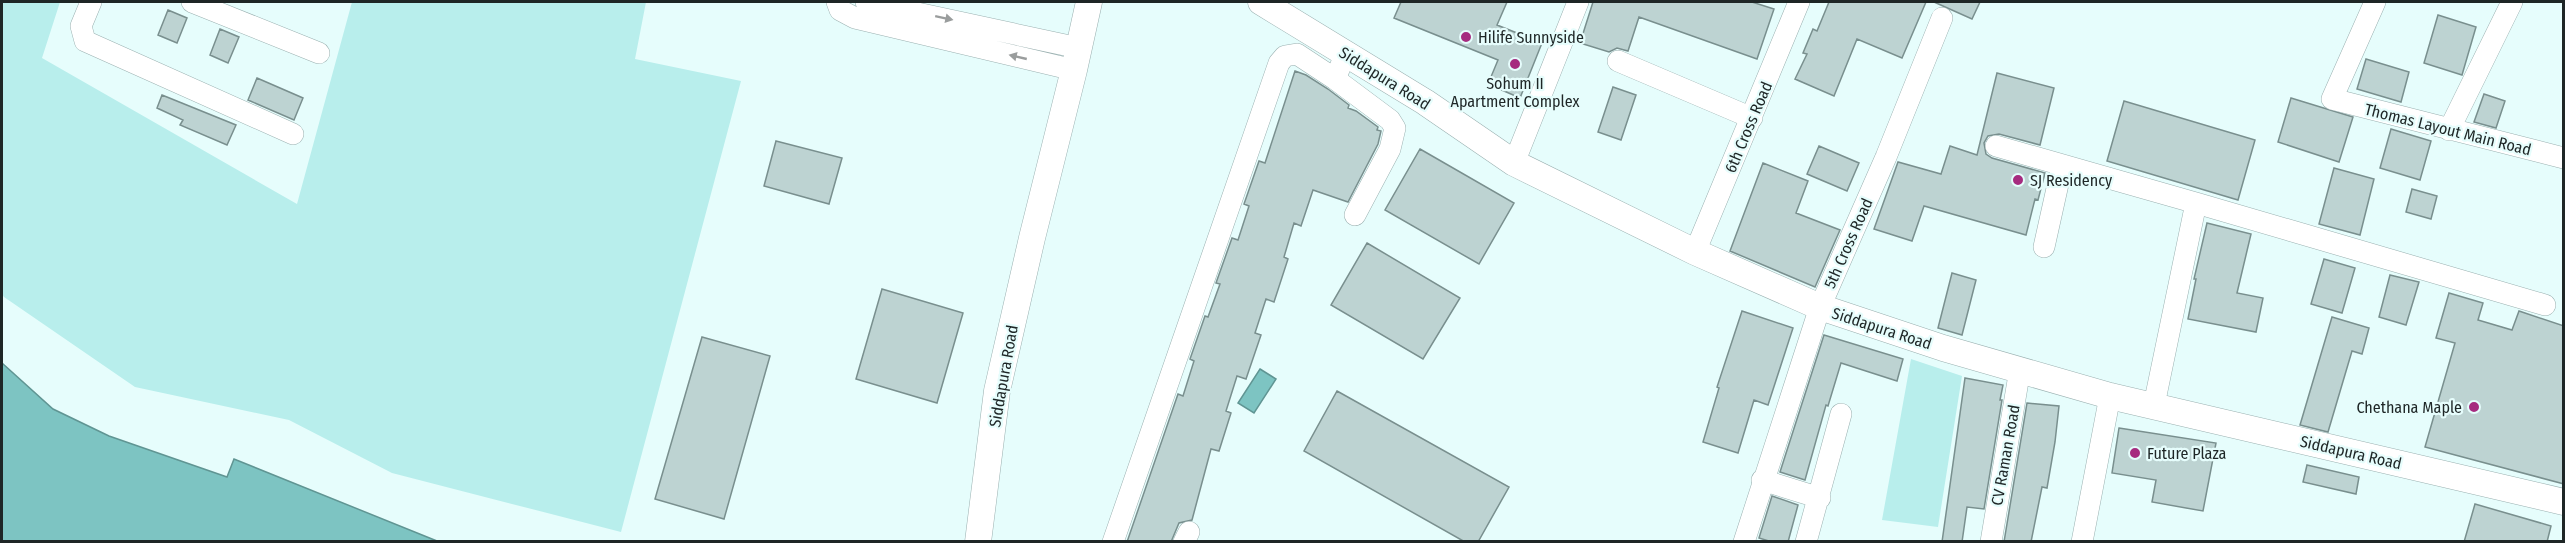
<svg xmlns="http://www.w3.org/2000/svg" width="2565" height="543" viewBox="0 0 2565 543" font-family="'Fira Sans Condensed',sans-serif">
	<rect width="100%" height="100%" fill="#e6fdfc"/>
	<path fill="#b8eeec" d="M2,2H60L42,58L297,204L352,2H646L635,59L741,81L621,532L392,473L289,420L135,387L4,297L2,294Z
		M1911,359L1962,376L1938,527L1882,520Z"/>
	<path fill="#7dc4c2" stroke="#609593" stroke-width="1.5" d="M2,363L53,409L109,436L227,477L234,459L437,541H2Z
		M1260,369L1276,379L1254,413L1238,403Z"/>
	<path fill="#bdd3d2" stroke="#798f8e" stroke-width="1.5" d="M1401,2H1507L1497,25L1542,43L1520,98L1488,84L1498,60L1394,18Z
		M1593,2H1752L1774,9L1757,59L1639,17L1628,51L1617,48L1609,52L1580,43Z
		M1829,2H1926L1902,58L1857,39L1834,96L1795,79L1807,54L1803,53L1813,29L1817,31Z
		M1934,2H1980L1972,19Z
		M168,10L187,18L177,43L158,35Z
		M2438,15L2476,27L2462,75L2424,63Z
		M220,29L239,37L228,63L210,55Z
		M2366,59L2409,72L2401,102L2357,89Z
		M1295,71L1306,75L1328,89L1349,105L1348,108L1356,111L1378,127L1377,130L1381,131L1378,144L1348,202L1313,190L1301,226L1294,223L1284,257L1288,259L1274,302L1266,299L1255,333L1261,335L1246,379L1237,376L1226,411L1231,413L1219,451L1211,449L1192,520L1179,523L1171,542H1127L1178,394L1183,396L1194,361L1190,359L1205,316L1208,317L1220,284L1216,283L1232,238L1238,240L1249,206L1244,204L1259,161L1265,163Z
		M1997,73L2054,88L2040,145L1999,134L1988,136L1984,143L1986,154L1992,158L2045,173L2038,200L2035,199L2026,235L1924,206L1912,241L1874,229L1898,162L1941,174L1950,146L1977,155Z
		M257,78L303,98L294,120L248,100Z
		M1613,87L1636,95L1621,140L1598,132Z
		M2484,94L2505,101L2496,128L2474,122Z
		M162,95L236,125L227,145L180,125L183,120L157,108Z
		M2291,98L2353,117L2339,162L2278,142Z
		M2124,101L2255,140L2238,200L2107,161Z
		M2391,129L2431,141L2420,180L2380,168Z
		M776,141L842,158L829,204L764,186Z
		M1819,146L1859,163L1847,191L1807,174Z
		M1420,149L1514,203L1479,264L1385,210Z
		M1763,163L1808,181L1796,213L1840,230L1815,287L1730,251Z
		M2334,168L2374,179L2360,235L2319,224Z
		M2412,189L2437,196L2431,219L2406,212Z
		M2207,223L2251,234L2237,293L2263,298L2256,332L2188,319L2196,279H2194Z
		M1367,243L1460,298L1423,359L1331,305Z
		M2324,259L2355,268L2342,313L2311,304Z
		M1952,273L1976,280L1962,335L1938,328Z
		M2390,275L2419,282L2406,325L2379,317Z
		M882,289L963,313L937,403L856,379Z
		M2449,293L2483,303L2478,320L2512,330L2519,311L2564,326V484L2425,447L2455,343L2436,338Z
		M1742,311L1793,328L1768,405L1754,400L1738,453L1703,442L1719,388L1717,387Z
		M2332,317L2369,328L2362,354L2352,351L2328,432L2300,425Z
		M1824,335L1903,359L1897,381L1841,363L1828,406L1826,405L1805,480L1780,472Z
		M702,337L770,356L724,519L655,499Z
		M1965,378L2003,385L2000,400H2002L1984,509L1967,507L1962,542H1942Z
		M1337,391L1509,487L1478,542H1465L1304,451Z
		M2027,403L2059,406L2055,442L2047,488L2042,487L2031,542H2004Z
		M2119,428L2216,443L2203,511L2152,502L2156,480L2112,473Z
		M2307,465L2359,477L2356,494L2303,482Z
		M1772,496L1798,505L1788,542H1772L1759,538Z
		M2475,504L2551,526L2547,542H2464Z"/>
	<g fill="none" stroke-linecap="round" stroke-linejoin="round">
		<defs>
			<path id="minor" d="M91,2L81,26L85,41L293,134
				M192,2L319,53
				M837,2L840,10L855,18L1074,70
				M866,2L1079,48
				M2375,2L2332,99L2564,158
				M1618,61L1752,118
				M1335,79L1390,120L1395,128L1390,149L1355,215
				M2449,130L2512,2
				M1996,146L2196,203L2154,405
				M1514,163L1578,2
				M2196,203L2545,305
				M2044,247L2062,166
				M1695,252L1799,2
				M1762,480L1820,498
				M1113,542L1279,63L1285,56L1297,54L1335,79L1346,53
				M1184,542L1189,532
				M1744,542L1820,307L1886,157L1942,18
				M1806,542L1841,414
				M1991,542L2020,369
				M2082,542L2110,396"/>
			<path id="tertiary" d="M1261,2L1425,102L1514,163L1695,252L1820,307L1943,348L2110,396L2564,502
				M978,542L997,391L1032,238L1074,70L1089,2"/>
		</defs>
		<use href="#minor" stroke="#9ab0b0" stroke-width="22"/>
		<use href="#tertiary" stroke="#9ab0b0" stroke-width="27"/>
		<use href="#minor" stroke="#fff" stroke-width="21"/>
		<use href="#tertiary" stroke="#fff" stroke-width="26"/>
	</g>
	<defs><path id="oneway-solid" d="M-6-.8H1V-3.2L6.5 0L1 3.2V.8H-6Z" transform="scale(1.5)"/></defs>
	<g fill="#9a9d9d">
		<use href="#oneway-solid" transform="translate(944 18) rotate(12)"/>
		<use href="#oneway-solid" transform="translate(1018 57) rotate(-167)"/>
	</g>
	<g fill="#a62b7f" stroke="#e6fdfc" stroke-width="2">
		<circle cx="1466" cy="37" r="6"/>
		<circle cx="1515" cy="64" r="6"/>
		<circle cx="2018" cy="180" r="6"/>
		<circle cx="2474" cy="407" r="6"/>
		<circle cx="2135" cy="453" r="6"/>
	</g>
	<g text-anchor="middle" stroke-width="4.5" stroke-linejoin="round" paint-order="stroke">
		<g font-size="16" fill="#1e2626" stroke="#e6fdfc" text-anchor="start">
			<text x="1478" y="43">Hilife Sunnyside</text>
			<text x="1515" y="89" text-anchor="middle">Sohum II<tspan x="1515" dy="18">Apartment Complex</tspan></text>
			<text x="2030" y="186">SJ Residency</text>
			<text x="2462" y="413" text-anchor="end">Chethana Maple</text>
			<text x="2147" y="459">Future Plaza</text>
		</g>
		<g font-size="16" fill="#1e2626" stroke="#e6fdfc">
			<text transform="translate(1385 78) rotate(32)" y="6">Siddapura Road</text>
			<text transform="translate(1748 127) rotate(-67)" y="6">6th Cross Road</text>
			<text transform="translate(2448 129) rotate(14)" y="6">Thomas Layout Main Road</text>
			<text transform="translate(1848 243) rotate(-66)" y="6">5th Cross Road</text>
			<text transform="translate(1882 328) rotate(18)" y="6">Siddapura Road</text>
			<text transform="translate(1003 376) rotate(-80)" y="6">Siddapura Road</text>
			<text transform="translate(2351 452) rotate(13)" y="6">Siddapura Road</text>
			<text transform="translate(2005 455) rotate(-80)" y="6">CV Raman Road</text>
		</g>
	</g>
	<rect width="2565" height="543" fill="none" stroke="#1e2626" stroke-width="6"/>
</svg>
